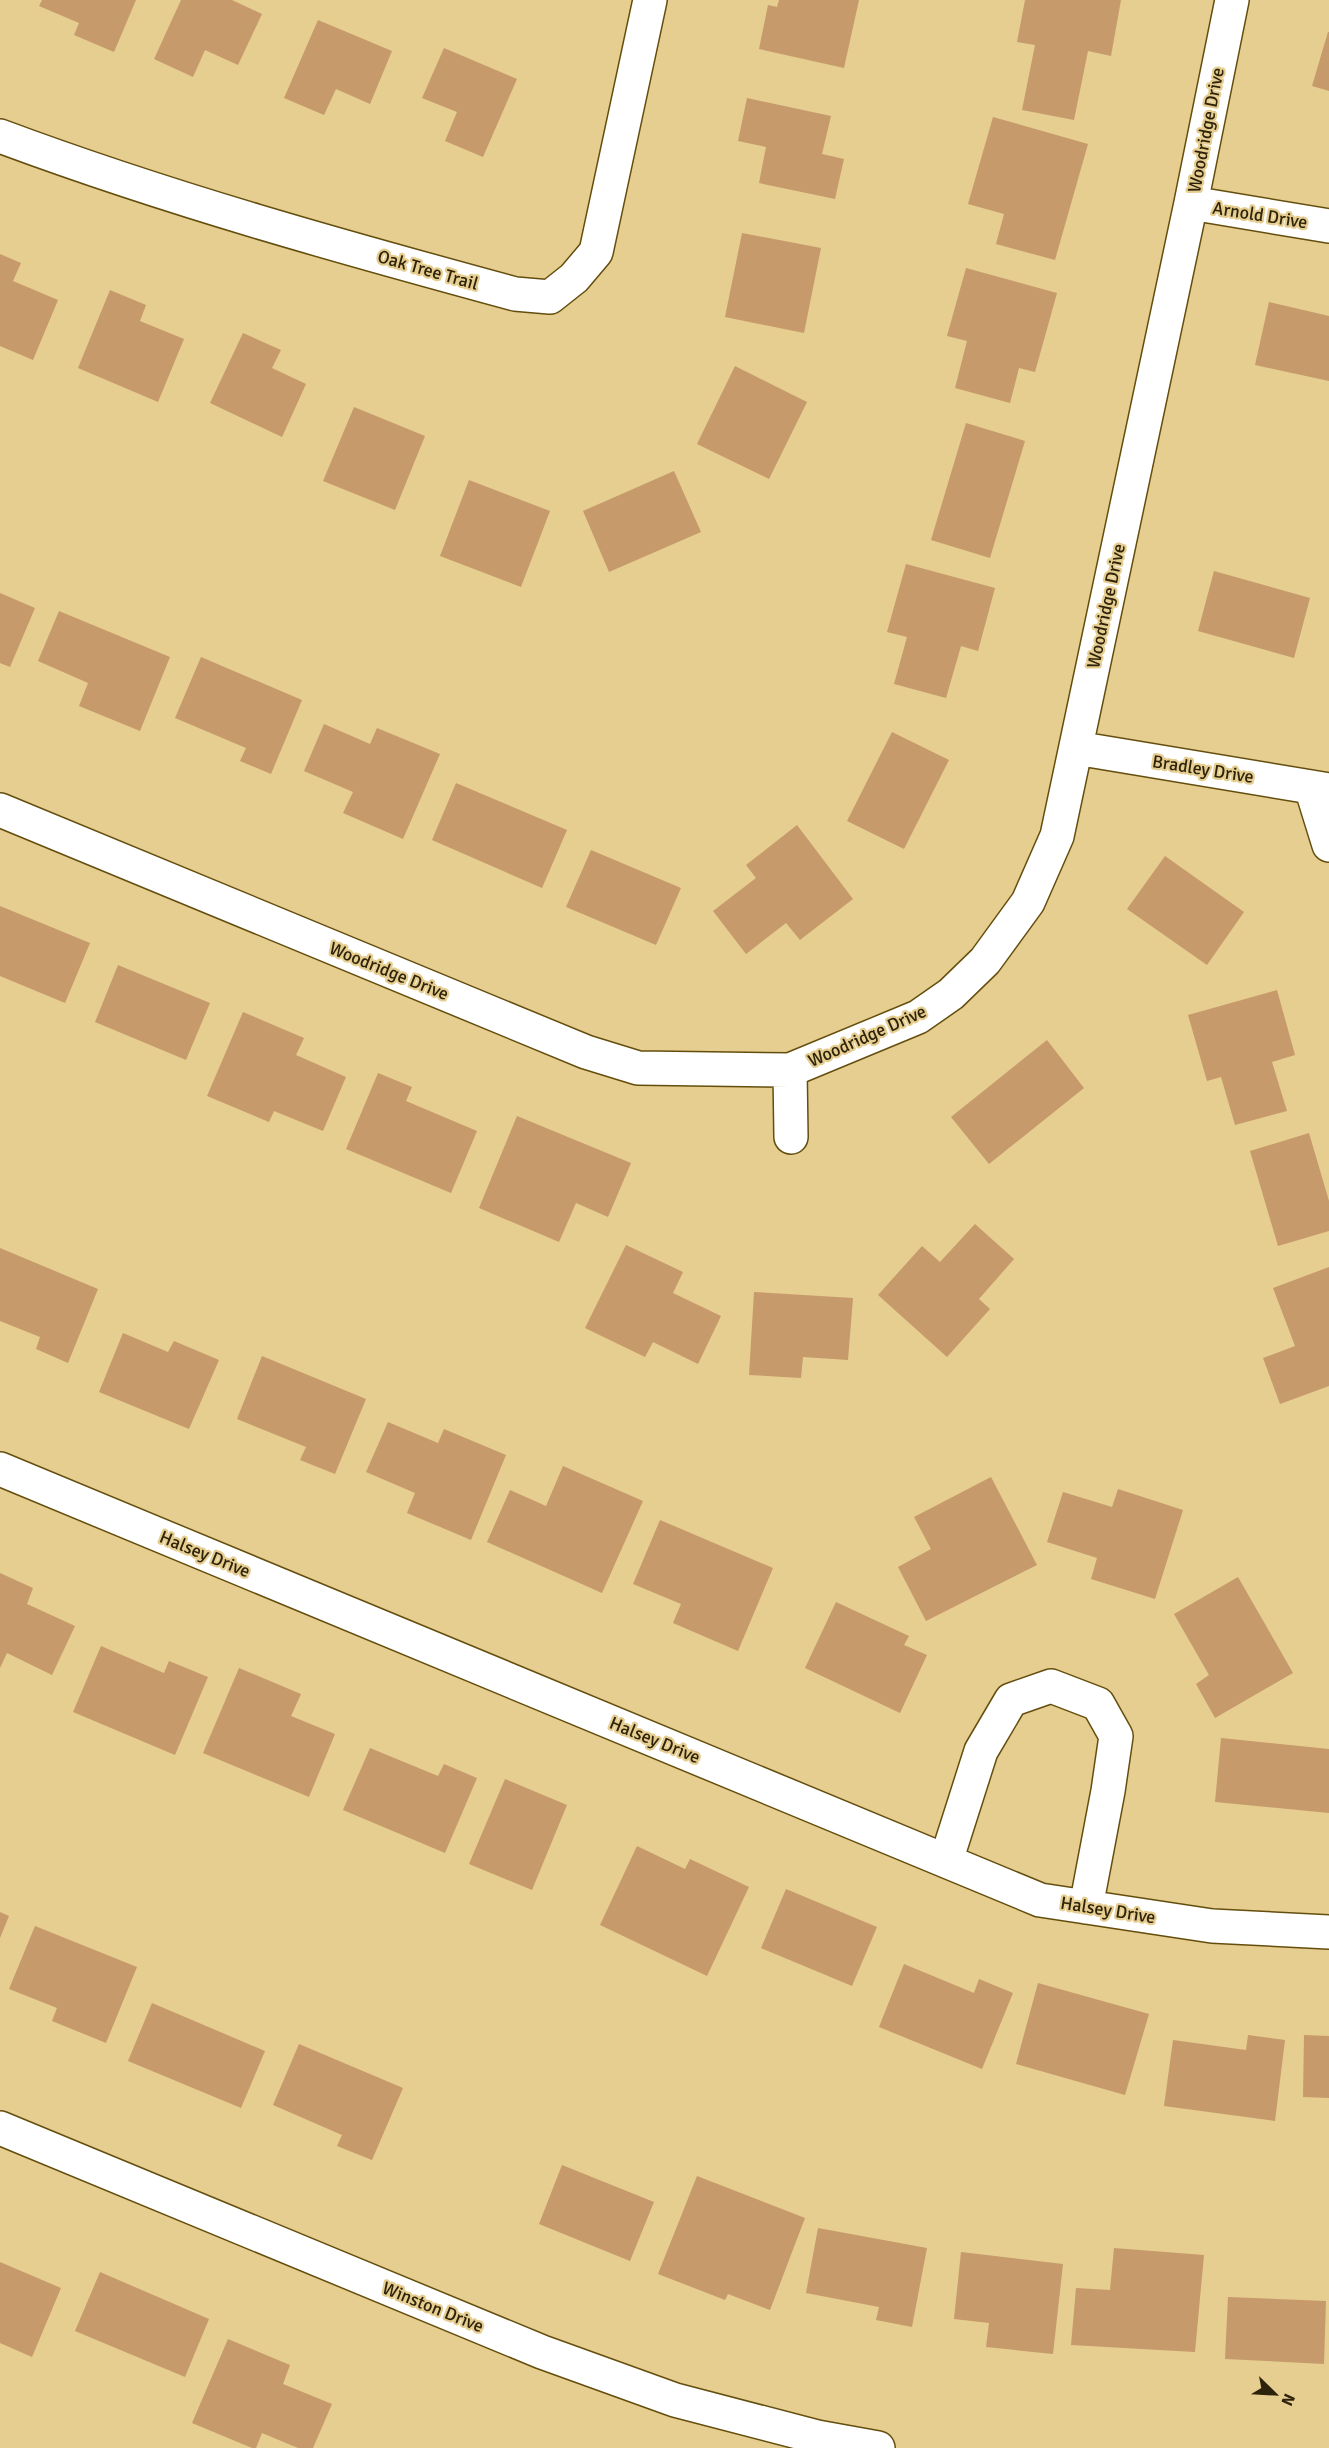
<svg xmlns="http://www.w3.org/2000/svg" width="1329" height="2448" viewBox="0 0 1329 2448" font-family="Signika,sans-serif">
	<rect width="100%" height="100%" fill="#e6cd90"/>
	<path fill="#c69a6a" d="M42,0H136L114,52L74,35L79,23L39,6Z
		M181,0H232L262,14L238,65L205,50L193,77L154,59Z
		M779,0H859L844,68L759,49L768,5L777,7Z
		M1025,0H1121L1111,56L1088,51L1074,120L1022,110L1035,45L1017,42Z
		M318,20L392,51L370,104L336,89L324,115L284,98Z
		M1328,32H1329V91L1312,86Z
		M444,48L517,79L483,157L445,141L457,112L422,98Z
		M747,98L831,116L822,154L844,159L835,199L759,183L766,147L738,141Z
		M993,117L1088,144L1055,260L996,244L1004,214L968,204Z
		M742,233L821,248L804,333L725,317Z
		M0,254L21,263L13,281L58,300L33,360L0,346Z
		M966,268L1057,293L1035,372L1019,368L1010,403L955,388L967,341L947,336Z
		M110,290L146,305L140,321L184,339L158,402L78,368Z
		M1269,302L1329,316V381L1255,365Z
		M243,333L281,350L272,368L306,384L282,437L210,403Z
		M735,366L807,402L769,479L697,444Z
		M354,407L425,436L395,510L323,481Z
		M966,423L1025,441L990,558L931,540Z
		M674,471L701,532L609,572L583,511Z
		M469,480L550,511L521,587L440,556Z
		M906,564L995,588L978,651L961,646L946,698L894,684L907,637L887,632Z
		M1214,571L1310,598L1294,658L1198,631Z
		M0,593L35,608L10,667L0,663Z
		M59,611L170,657L140,731L79,706L88,683L38,661Z
		M201,657L302,700L271,774L240,761L246,748L175,718Z
		M324,724L370,744L377,728L440,754L403,839L343,813L353,792L304,771Z
		M892,732L949,760L904,849L847,821Z
		M456,783L567,830L542,888L432,840Z
		M797,825L853,899L800,940L786,923L746,954L713,911L756,878L746,865Z
		M591,850L681,888L656,945L566,907Z
		M1165,856L1244,912L1207,965L1127,909Z
		M0,906L90,943L65,1003L0,976Z
		M118,965L210,1003L186,1060L95,1022Z
		M1277,990L1295,1055L1272,1062L1287,1111L1235,1125L1221,1077L1207,1081L1188,1015Z
		M243,1012L304,1038L296,1055L346,1077L323,1131L274,1111L269,1122L207,1096Z
		M1047,1040L1084,1088L989,1164L951,1117Z
		M378,1073L412,1087L406,1101L477,1131L451,1193L346,1149Z
		M517,1116L631,1163L608,1217L576,1203L559,1242L479,1208Z
		M1309,1133L1329,1201V1231L1278,1246L1250,1151Z
		M975,1224L1014,1259L979,1299L990,1309L947,1357L878,1295L922,1246L940,1262Z
		M626,1245L683,1272L673,1293L721,1316L698,1364L653,1342L645,1357L585,1328Z
		M0,1248L98,1289L68,1363L36,1349L40,1337L0,1321Z
		M1329,1267V1386L1280,1404L1263,1358L1295,1346L1273,1288Z
		M754,1292L853,1298L848,1360L803,1357L801,1378L749,1375Z
		M123,1333L168,1352L174,1341L219,1360L189,1429L99,1392Z
		M262,1356L366,1399L335,1474L300,1460L306,1447L237,1419Z
		M388,1422L438,1443L444,1429L506,1455L471,1540L407,1513L415,1493L366,1472Z
		M563,1466L643,1501L602,1593L487,1542L510,1490L546,1506Z
		M991,1477L1037,1565L926,1621L898,1567L931,1549L914,1517Z
		M1118,1489L1183,1510L1155,1599L1091,1579L1097,1558L1047,1542L1063,1492L1112,1507Z
		M660,1520L773,1568L738,1651L673,1623L681,1604L633,1584Z
		M0,1573L33,1588L27,1604L75,1626L52,1675L7,1653L0,1668Z
		M1238,1577L1293,1673L1215,1718L1196,1684L1209,1675L1174,1614Z
		M836,1602L909,1636L904,1645L927,1655L900,1713L805,1668Z
		M101,1646L164,1673L169,1661L208,1677L175,1755L73,1712Z
		M239,1668L301,1694L291,1716L335,1734L309,1797L203,1753Z
		M1221,1738L1329,1749V1813L1215,1802Z
		M370,1748L438,1776L444,1764L477,1778L445,1853L343,1810Z
		M505,1779L567,1805L532,1890L469,1864Z
		M637,1846L685,1869L690,1859L749,1887L707,1976L600,1925Z
		M786,1889L877,1927L852,1986L761,1948Z
		M0,1912L9,1916L0,1938Z
		M35,1926L137,1967L106,2043L52,2021L57,2008L9,1989Z
		M904,1964L974,1993L979,1979L1013,1993L982,2069L879,2027Z
		M1038,1983L1149,2014L1125,2095L1016,2064Z
		M152,2003L265,2051L241,2108L128,2061Z
		M1248,2035L1285,2040L1275,2121L1164,2106L1173,2040L1246,2050Z
		M1304,2035L1329,2036V2098L1303,2097Z
		M299,2044L403,2088L372,2160L337,2146L342,2135L273,2105Z
		M562,2165L654,2202L630,2261L539,2224Z
		M697,2176L805,2218L770,2310L728,2294L725,2300L658,2274Z
		M818,2228L927,2248L912,2327L876,2320L879,2307L806,2293Z
		M1114,2248L1204,2255L1195,2352L1071,2345L1076,2288L1110,2290Z
		M961,2252L1063,2264L1053,2354L986,2347L989,2323L954,2319Z
		M0,2262L61,2288L32,2357L0,2343Z
		M100,2272L209,2319L185,2377L75,2331Z
		M1228,2297L1326,2301L1324,2364L1225,2359Z
		M228,2339L290,2365L283,2384L332,2404L313,2448H298L262,2433L256,2448H252L192,2423Z"/>
	<g fill="none" stroke-linecap="round" stroke-linejoin="round">
		<defs>
			<path id="street" d="M0,136C169,199 342,247 515,294L550,297L574,278L596,252L650,0
				M1191,203L1329,226
				M1076,748L1329,790
				M1311,787L1329,845
				M0,810L586,1052L638,1068L790,1070L918,1017L951,994L985,961L1028,902L1057,836L1191,203L1232,0
				M790,1070L791,1137
				M0,1469L1040,1900L1212,1926L1329,1932
				M946,1861L981,1751L1011,1700L1051,1686L1098,1704L1116,1736L1108,1791L1086,1907
				M0,2128L542,2352L675,2400L817,2437L878,2448"/>
		</defs>
		<use href="#street" stroke="#644e0d" stroke-width="36"/>
		<use href="#street" stroke="#fff" stroke-width="33"/>
	</g>
	<g text-anchor="middle" stroke-width="4.5" stroke-linejoin="round" paint-order="stroke">
		<g font-size="18" fill="#2d230a" stroke="#e6cd90">
			<text transform="translate(1206 130) rotate(-79)" y="6">Woodridge Drive</text>
			<text transform="translate(1260 215) rotate(9)" y="6">Arnold Drive</text>
			<text transform="translate(428 270) rotate(16)" y="6">Oak Tree Trail</text>
			<text transform="translate(1106 606) rotate(-78)" y="6">Woodridge Drive</text>
			<text transform="translate(1203 769) rotate(9)" y="6">Bradley Drive</text>
			<text transform="translate(389 971) rotate(22)" y="6">Woodridge Drive</text>
			<text transform="translate(867 1036) rotate(-24)" y="6">Woodridge Drive</text>
			<text transform="translate(205 1554) rotate(22)" y="6">Halsey Drive</text>
			<text transform="translate(655 1740) rotate(22)" y="6">Halsey Drive</text>
			<text transform="translate(1108 1910) rotate(9)" y="6">Halsey Drive</text>
			<text transform="translate(433 2307) rotate(22)" y="6">Winston Drive</text>
		</g>
	</g>
	<g transform="translate(1275 2394) rotate(114)" stroke="#e6cd90" stroke-width="4.5" paint-order="stroke">
	<path d="M0-4.5L10 22L0 15L-10 22Z" fill="#2d230a"/>
	<text y="-9" font-size="16" font-weight="bold" text-anchor="middle" fill="#2d230a">N</text>
	</g>
</svg>
